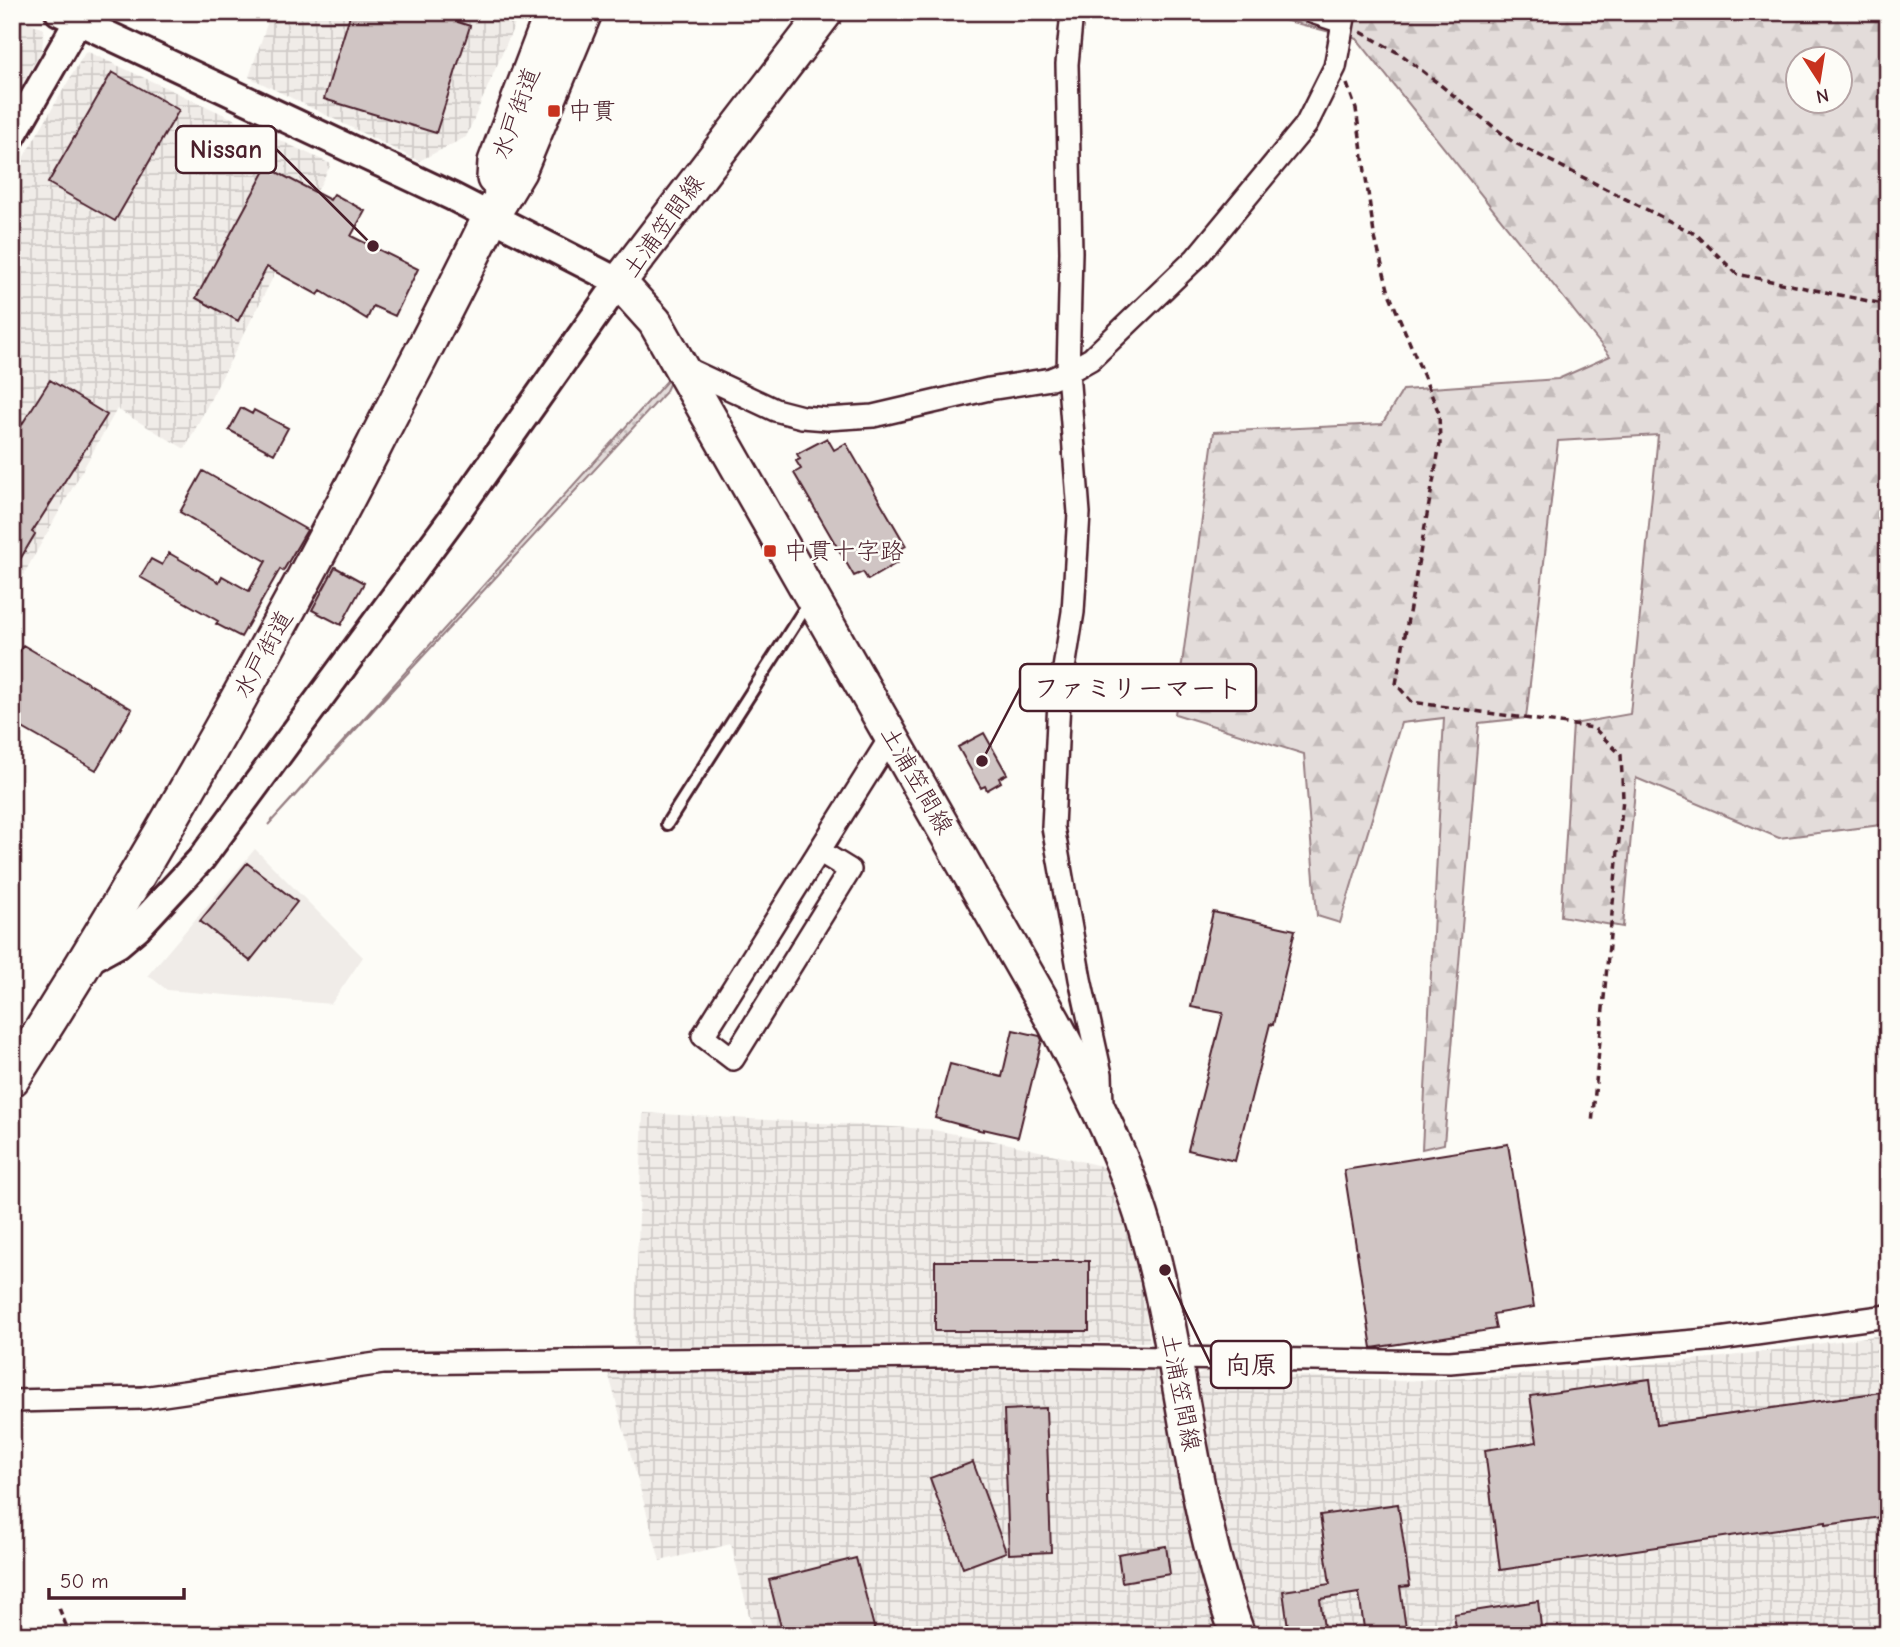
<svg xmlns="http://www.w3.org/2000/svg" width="1900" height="1647" viewBox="0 0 1900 1647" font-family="'Comic Neue','Klee One',sans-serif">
	<defs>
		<pattern id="industrial-grid" width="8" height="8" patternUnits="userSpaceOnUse" patternTransform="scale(1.75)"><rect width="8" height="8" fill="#f0ece8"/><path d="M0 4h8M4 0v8" fill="none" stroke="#cfcac7"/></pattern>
		<pattern id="grass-dots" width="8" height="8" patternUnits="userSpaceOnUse" patternTransform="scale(1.75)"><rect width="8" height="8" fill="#e3dcda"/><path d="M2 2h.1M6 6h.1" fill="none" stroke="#c4bcbb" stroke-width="1.8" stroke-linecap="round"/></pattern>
		<pattern id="forest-firs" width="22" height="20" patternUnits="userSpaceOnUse" patternTransform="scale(1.75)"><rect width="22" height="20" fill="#e3dcda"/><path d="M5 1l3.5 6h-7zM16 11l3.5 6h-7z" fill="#c4bcbb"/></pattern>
	</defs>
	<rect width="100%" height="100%" fill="#fdfcf7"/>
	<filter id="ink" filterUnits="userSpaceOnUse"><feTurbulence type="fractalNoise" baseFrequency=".0143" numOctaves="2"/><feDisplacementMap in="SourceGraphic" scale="14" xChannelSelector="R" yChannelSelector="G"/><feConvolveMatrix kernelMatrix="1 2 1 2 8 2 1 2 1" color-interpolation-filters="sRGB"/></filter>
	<g filter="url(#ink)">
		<path fill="#f0ece8" d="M255,849L363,957L331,1004L167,990L148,975Z"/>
		<path fill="url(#industrial-grid)" d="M271,12H520L466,137L419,161L249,77Z
			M12,15L44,29L42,50L12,100Z
			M86,51L331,164L185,449L117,409L12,595V177Z
			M643,1113L928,1129L1010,1144L1109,1168L1139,1268L1150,1342L634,1346Z
			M1888,1334V1635H1244L1193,1378L1205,1371L1402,1381L1515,1375L1723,1357Z
			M1159,1370L1164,1383L1226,1635H754L731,1544L660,1561L608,1372Z"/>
		<path fill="url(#grass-dots)" stroke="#967e82" stroke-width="2" d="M674,373L665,393L268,825Z"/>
		<path fill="url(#forest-firs)" stroke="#967e82" stroke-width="2" fill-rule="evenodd" d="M1253,12H1888V824L1779,838L1636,778L1623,927L1561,916L1573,724L1630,714L1658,435L1558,441L1526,718L1479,723L1444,1144L1422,1149L1444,718L1401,723L1340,923L1317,916L1304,754L1175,714L1214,432L1382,424L1403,390L1558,379L1610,356L1357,39ZM1798,60H1840V102H1798Z"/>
		<path fill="#d0c5c4" stroke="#4a1f2b" stroke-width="2" d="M351,12H461L458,22L470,26L436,133L324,99Z
			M112,72L179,110L115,221L48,183Z
			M267,167L330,200L334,194L365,211L351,236L418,269L395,316L373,306L367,319L321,291L318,295L267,267L238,321L196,298Z
			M50,380L107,415L32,532L35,534L12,573V440Z
			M241,408L252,414L254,410L288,428L274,454L229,430Z
			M827,438L834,450L846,443L906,546L892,554L897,563L868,580L863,572L854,576L794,473L801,469L796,461L800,459L797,454Z
			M203,471L307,530L283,571L280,569L241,637L216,624L218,621L140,577L151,559L162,565L169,553L219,582L222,576L249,591L266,561L180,512Z
			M335,567L364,583L341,625L312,610Z
			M23,645L132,709L96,770L12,722V664Z
			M984,733L1007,774L999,778L1001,782L987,790L985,786L981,788L958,747Z
			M247,863L297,902L250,961L200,921Z
			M1213,912L1295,930L1273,1025L1270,1024L1235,1161L1188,1150L1223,1013L1191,1007Z
			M1013,1030L1040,1036L1042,1040L1018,1137L983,1129V1131L935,1118L950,1064L1002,1077Z
			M1508,1144L1534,1307L1493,1314L1496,1329L1372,1348L1344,1170Z
			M935,1261H1089V1331H935Z
			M1650,1379L1656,1425L1888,1391V1516L1826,1525V1522L1500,1570L1485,1450L1537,1442L1530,1396Z
			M1046,1408L1051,1552L1009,1554L1004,1410Z
			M973,1462L1006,1552L963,1568L930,1478Z
			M1398,1504L1410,1586L1400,1587L1407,1635H1365L1359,1593L1320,1599L1325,1635H1289L1283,1591L1330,1584L1320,1515Z
			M1166,1546L1170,1574L1122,1582L1118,1554Z
			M856,1558L876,1635H783L769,1580Z
			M1538,1601L1542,1635H1457L1454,1614Z"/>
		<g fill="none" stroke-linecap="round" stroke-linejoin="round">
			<defs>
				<path id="service" d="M667,824L809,602"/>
				<path id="minor" d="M1072,12L1067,64L1071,252L1068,372L1079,513L1073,612L1059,700L1053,827L1080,979L1101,1074L1102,1105
					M1312,12L1342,22
					M681,366L775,410L802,417L827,419L873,416L989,389L1051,379L1068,372L1091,359L1196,258L1306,125L1335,67L1345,12
					M819,851L850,870L733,1059L703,1036L892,735
					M12,1401L143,1398L383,1363L1023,1356L1450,1362L1719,1339L1888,1316"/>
				<path id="tertiary" d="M59,12L451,196L619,282L454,516L202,858L138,927L118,944L87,961
					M12,136L78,21"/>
				<path id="primary" d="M826,12L619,282L655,322L1054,1022C1091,1092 1128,1163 1149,1241C1184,1371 1191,1508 1238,1635"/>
				<path id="trunk" d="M495,178L496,162L553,12
					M12,1078C143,874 262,663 373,448C412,371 454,294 491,216L518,171L584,12"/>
			</defs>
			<use href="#service" stroke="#4a1f2b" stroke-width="16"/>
			<use href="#minor" stroke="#4a1f2b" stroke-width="26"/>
			<use href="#tertiary" stroke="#4a1f2b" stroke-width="32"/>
			<use href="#primary" stroke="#4a1f2b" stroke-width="38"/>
			<use href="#trunk" stroke="#4a1f2b" stroke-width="40"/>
			<path stroke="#4a1f2b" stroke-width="3.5" stroke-dasharray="7 5" stroke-linecap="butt" d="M1361,32L1402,55L1513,142L1697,235L1737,274L1888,305
				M1347,84L1356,109L1374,234L1389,293L1439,413L1440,444L1396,684L1412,702L1594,728L1621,755L1623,798L1592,1124
				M59,1608L70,1635"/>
			<use href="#service" stroke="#fdfcf7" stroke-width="10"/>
			<use href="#minor" stroke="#fdfcf7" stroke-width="21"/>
			<use href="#tertiary" stroke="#fdfcf7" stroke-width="26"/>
			<use href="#primary" stroke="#fdfcf7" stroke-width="33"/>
			<use href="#trunk" stroke="#fdfcf7" stroke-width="35"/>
		</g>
	</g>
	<g fill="#c8321e" stroke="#fdfcf7" stroke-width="2.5">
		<rect x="547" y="104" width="14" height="14" rx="3.5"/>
		<rect x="763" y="544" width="14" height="14" rx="3.5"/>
	</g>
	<g text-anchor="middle" stroke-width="5" stroke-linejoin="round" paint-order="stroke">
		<g font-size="24" fill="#4a1f2b" stroke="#fdfcf7" text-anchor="start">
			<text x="568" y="119">中貫</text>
			<text x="784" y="559">中貫十字路</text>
		</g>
		<g font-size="24" fill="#4a1f2b" stroke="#fdfcf7">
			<text transform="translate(516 113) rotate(-70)" y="8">水戸街道</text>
			<text transform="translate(663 226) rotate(-54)" y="8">土浦笠間線</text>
			<text transform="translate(263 654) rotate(-61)" y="8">水戸街道</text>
			<text transform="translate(917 780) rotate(60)" y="8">土浦笠間線</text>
			<text transform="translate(1181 1392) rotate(79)" y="8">土浦笠間線</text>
		</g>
	</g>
	<path fill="none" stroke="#4a1f2b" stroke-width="2.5" d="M373 246L276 149M982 761L1020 688M1165 1270L1211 1365"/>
	<g fill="#4a1f2b" stroke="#fdfcf7" stroke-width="2.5">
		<circle cx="373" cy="246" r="7"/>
		<circle cx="982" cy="761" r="7"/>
		<circle cx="1165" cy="1270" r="7"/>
	</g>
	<g fill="#fdfcf7" stroke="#4a1f2b" stroke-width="2.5">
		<rect x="176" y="126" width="100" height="47" rx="7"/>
		<rect x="1020" y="664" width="236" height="47" rx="7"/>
		<rect x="1211" y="1341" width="80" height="47" rx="7"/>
	</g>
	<g font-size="26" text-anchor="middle" font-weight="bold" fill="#4a1f2b">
		<text x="226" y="158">Nissan</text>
		<text x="1138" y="697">ファミリーマート</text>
		<text x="1251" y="1374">向原</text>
	</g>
	<rect width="1900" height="1647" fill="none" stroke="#fdfcf7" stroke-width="42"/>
	<rect x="21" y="21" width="1858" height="1605" fill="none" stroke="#4a1f2b" stroke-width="2.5" filter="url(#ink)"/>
	<g transform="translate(1819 80) rotate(168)"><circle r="33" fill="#fdfcf7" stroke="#b5a4a5" stroke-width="2"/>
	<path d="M0-5L12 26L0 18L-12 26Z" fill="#c8321e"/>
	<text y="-10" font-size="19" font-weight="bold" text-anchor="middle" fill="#4a1f2b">N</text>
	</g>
	<path d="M49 1588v10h135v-10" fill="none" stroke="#4a1f2b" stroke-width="3.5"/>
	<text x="60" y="1588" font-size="21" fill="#4a1f2b" stroke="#fdfcf7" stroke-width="5" paint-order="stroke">50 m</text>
</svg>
